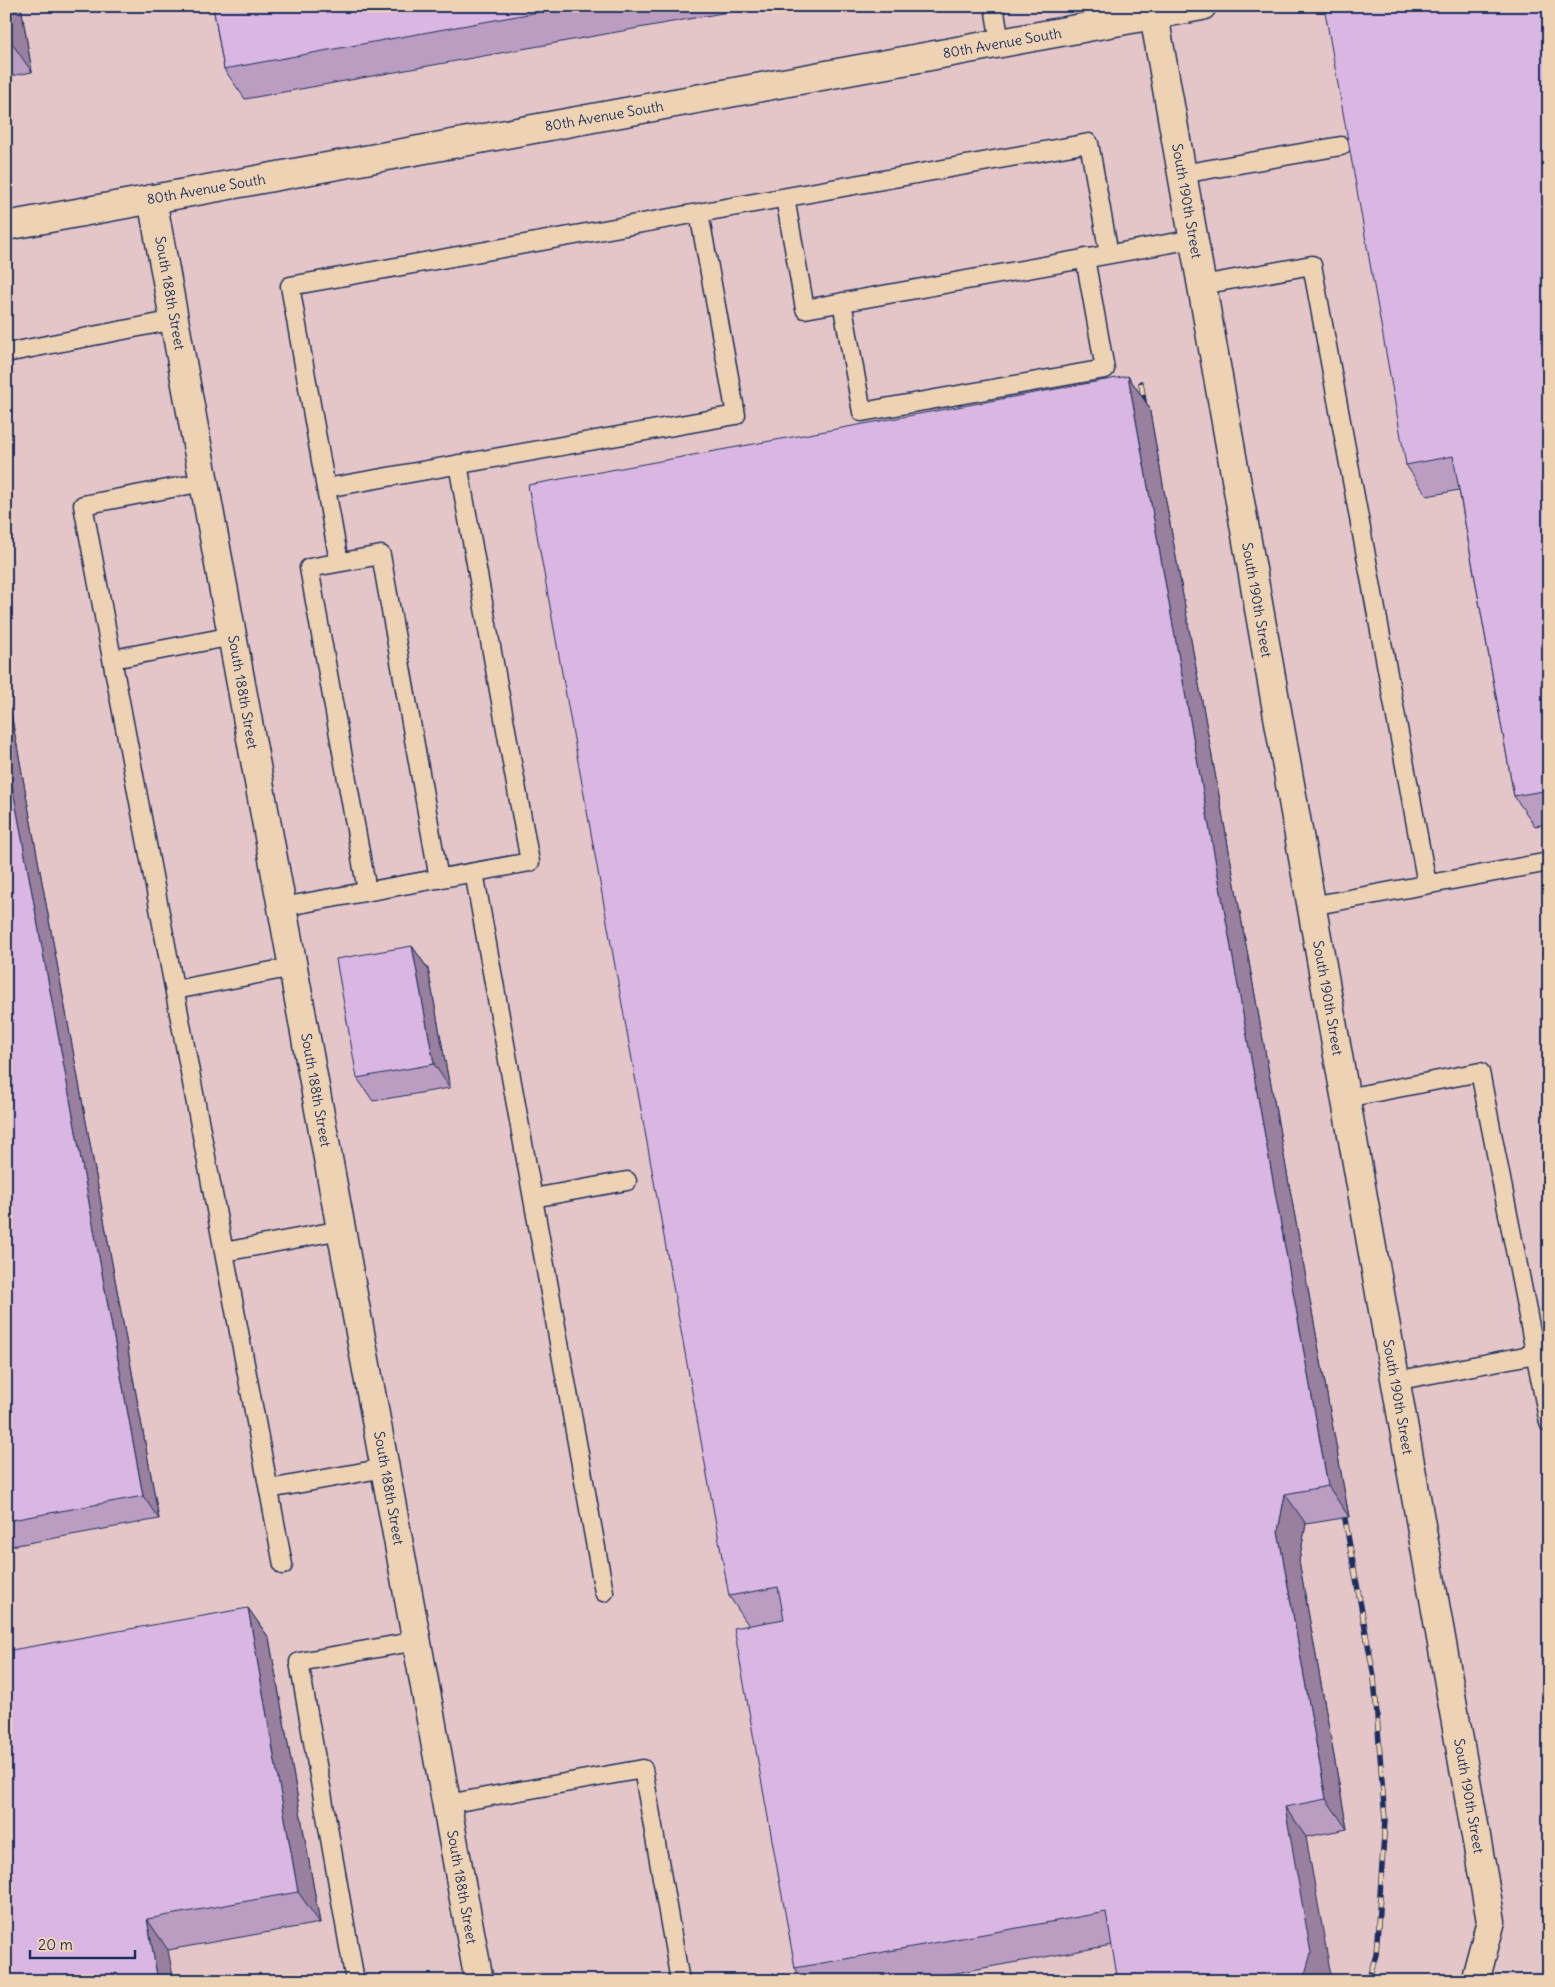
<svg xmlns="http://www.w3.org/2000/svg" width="1555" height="1987" viewBox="0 0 1555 1987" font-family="Delius,sans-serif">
	<rect width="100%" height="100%" fill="#eacdbd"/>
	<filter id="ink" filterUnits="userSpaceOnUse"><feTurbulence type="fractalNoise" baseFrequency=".02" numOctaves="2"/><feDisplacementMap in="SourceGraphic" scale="10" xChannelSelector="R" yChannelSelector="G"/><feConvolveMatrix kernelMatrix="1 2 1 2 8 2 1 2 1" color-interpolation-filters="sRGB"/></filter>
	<g filter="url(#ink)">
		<path fill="#e5c6c8" d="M6,6H1549V1981H6Z"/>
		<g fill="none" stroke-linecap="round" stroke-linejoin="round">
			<defs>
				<path id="service" d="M994,6L1000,43
					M1182,174L1341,146
					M785,198L805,309L1194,239
					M1202,285L1312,265L1427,884
					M842,302L862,412L1105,369L1085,258
					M6,353L175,320
					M204,482L83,505L283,1565
					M326,488L736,415L699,213
					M339,562L290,286L1089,143L1109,254
					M113,659L233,636
					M474,872L604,1592
					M367,891L309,568L381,555L439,879
					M1311,906L1549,862
					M282,907L530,862L458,464
					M175,990L293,967
					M1346,1098L1480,1072L1549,1423
					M533,1198L627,1181
					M224,1252L341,1230
					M1395,1381L1535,1354
					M269,1489L385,1468
					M447,1804L643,1769L680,1981
					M355,1981L299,1662L417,1641"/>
				<path id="minor" d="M1154,15L1491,1921L1475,1981
					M152,199L479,1981"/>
				<path id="tertiary" d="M6,226L1202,6"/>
			</defs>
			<use href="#service" stroke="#1b2f5e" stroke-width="21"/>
			<use href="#minor" stroke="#1b2f5e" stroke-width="31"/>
			<use href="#tertiary" stroke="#1b2f5e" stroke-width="31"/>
			<use href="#service" stroke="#eed2b4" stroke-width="18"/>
			<use href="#minor" stroke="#eed2b4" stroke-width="28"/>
			<use href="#tertiary" stroke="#eed2b4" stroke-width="28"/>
			<defs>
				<path id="rail" d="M1141,383L1146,413
					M1342,1503L1374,1677L1385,1820L1376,1955L1368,1981"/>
			</defs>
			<use href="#rail" stroke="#1b2f5e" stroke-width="5.5"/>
			<use href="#rail" stroke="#eed2b4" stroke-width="4" stroke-dasharray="11" stroke-linecap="butt"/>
		</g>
		<path fill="#bb9dc2" stroke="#1b2f5e" d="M6,6H21L32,72L6,77Z
			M213,6H761L245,99L224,69Z
			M1549,6V824L1535,826L1514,796L1459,490L1427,496L1406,465Z
			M1128,376L1149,407L1349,1517L1306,1524L1299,1561L1347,1829L1306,1837L1112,1945L911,1981H804L795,1968L749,1626L729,1596Z
			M6,686L159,1519L6,1547Z
			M412,946L428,969L450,1088L373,1101L357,1078Z
			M248,1608L269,1638L320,1923L168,1950L6,1981Z"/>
		<path fill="#99809e" stroke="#1b2f5e" d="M6,6H21L32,72L11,42L6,14Z
			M1128,376L1149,407L1349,1517L1328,1486Z
			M6,686L159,1519L143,1496L6,752Z
			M412,946L428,969L450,1088L434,1064Z
			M1285,1494L1306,1524L1299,1561L1347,1829L1326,1799L1278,1531Z
			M248,1608L269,1638L320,1923L298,1892Z
			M1285,1807L1306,1837L1332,1981H1303Z
			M147,1919L168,1950L174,1981H158Z"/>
		<path fill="#dab7e2" stroke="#1b2f5e" d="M213,6H572L224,69Z
			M1324,6H1549V790L1514,796L1453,456L1406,465Z
			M6,14L11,42L6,43Z
			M1128,376L1328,1486L1285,1494L1278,1531L1326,1799L1285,1807L1311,1953L1303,1981H1118L1106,1912L795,1968L734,1628L784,1619L778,1587L729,1596L528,485Z
			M6,752L143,1496L6,1521Z
			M412,946L434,1064L357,1078L336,959Z
			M248,1608L298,1892L147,1919L158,1981H6V1651Z"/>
	</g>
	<g text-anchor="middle" stroke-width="4" stroke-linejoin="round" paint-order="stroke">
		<g font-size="14" fill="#1b2f5e" stroke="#eed2b4">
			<text transform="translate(1002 43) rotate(-10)" y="5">80th Avenue South</text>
			<text transform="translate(604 116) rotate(-10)" y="5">80th Avenue South</text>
			<text transform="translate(206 189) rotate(-10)" y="5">80th Avenue South</text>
			<text transform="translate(1187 201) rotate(80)" y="5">South 190th Street</text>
			<text transform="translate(170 293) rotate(80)" y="5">South 188th Street</text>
			<text transform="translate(1257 600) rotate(80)" y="5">South 190th Street</text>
			<text transform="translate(243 692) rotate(80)" y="5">South 188th Street</text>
			<text transform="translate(1328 998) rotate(80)" y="5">South 190th Street</text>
			<text transform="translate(316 1090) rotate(80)" y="5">South 188th Street</text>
			<text transform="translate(1398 1397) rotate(80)" y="5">South 190th Street</text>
			<text transform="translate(389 1488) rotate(80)" y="5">South 188th Street</text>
			<text transform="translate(1469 1796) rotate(80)" y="5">South 190th Street</text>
			<text transform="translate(462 1887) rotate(80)" y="5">South 188th Street</text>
		</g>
	</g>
	<rect width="1555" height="1987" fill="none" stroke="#eed2b4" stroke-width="25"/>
	<rect x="12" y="12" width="1530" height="1962" fill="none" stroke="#1b2f5e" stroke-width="2" filter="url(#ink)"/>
	<path d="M30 1950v8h105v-8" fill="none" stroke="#1b2f5e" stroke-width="2.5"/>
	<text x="38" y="1950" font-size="15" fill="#1b2f5e" stroke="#eed2b4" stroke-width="4" paint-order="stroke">20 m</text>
</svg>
